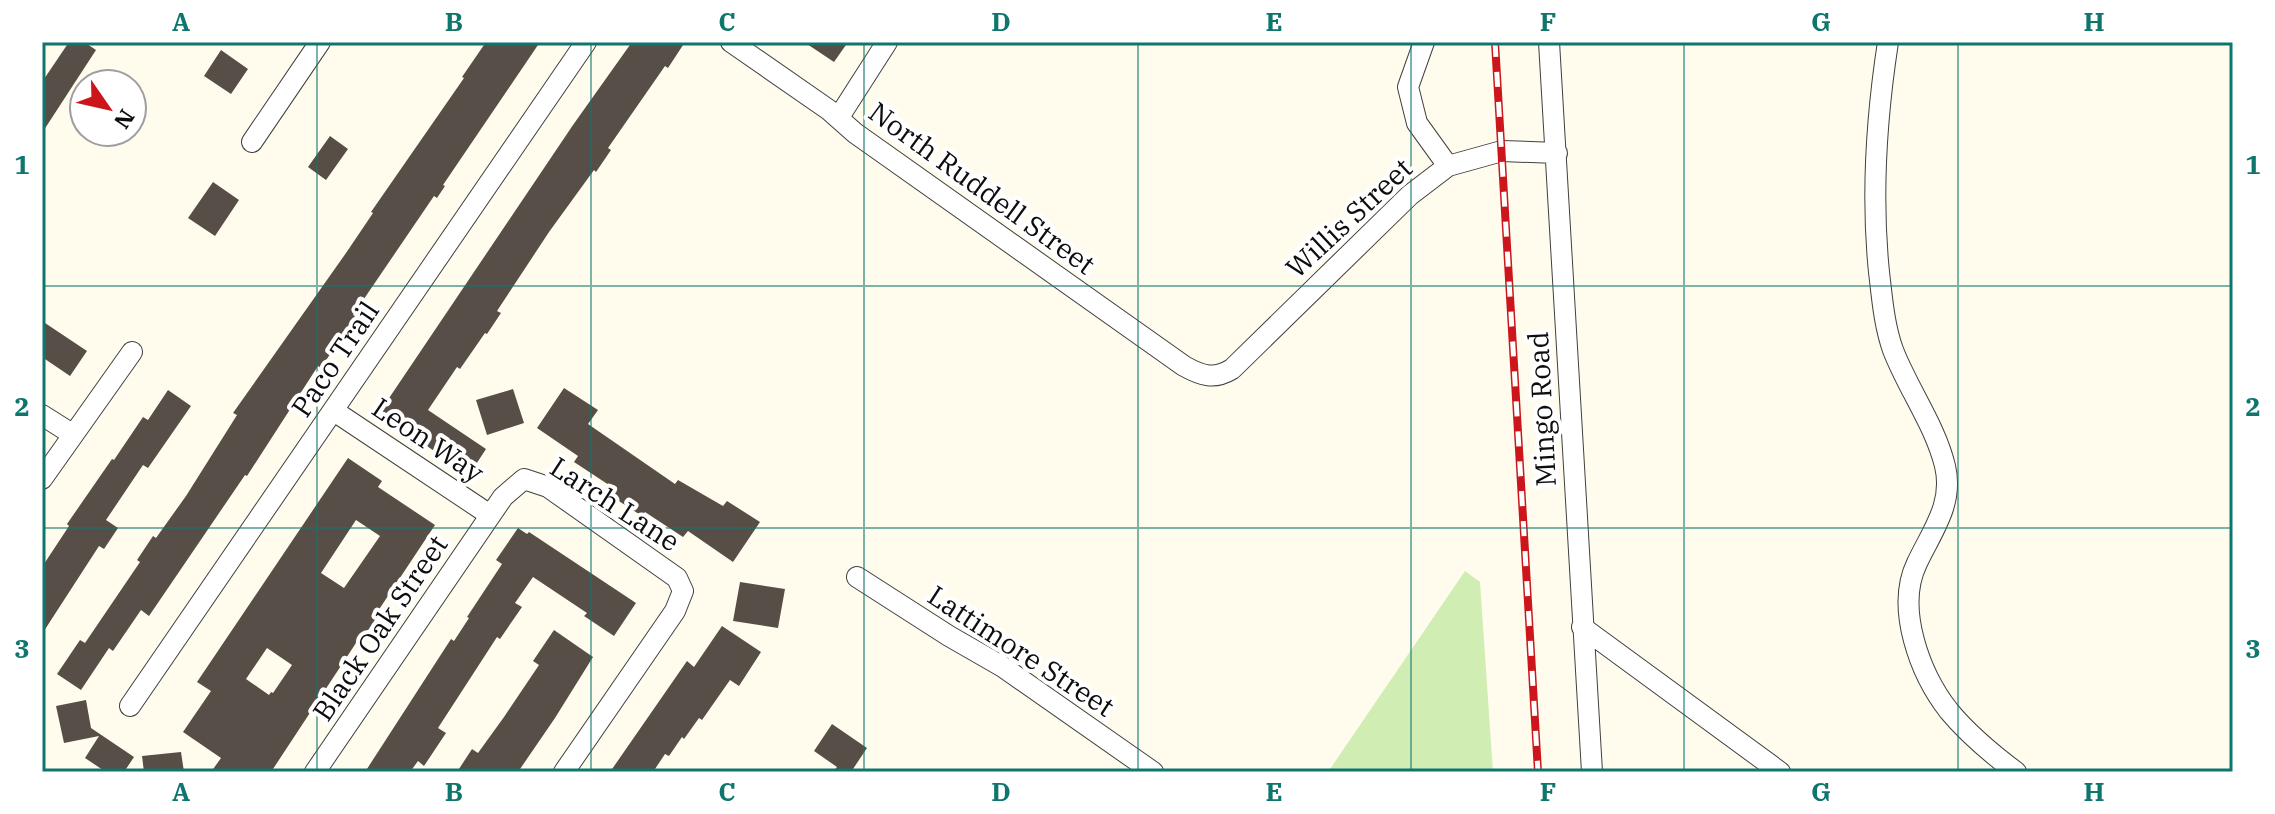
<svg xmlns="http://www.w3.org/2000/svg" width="2275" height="814" viewBox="0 0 2275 814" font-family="'IBM Plex Serif',serif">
	<rect width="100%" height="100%" fill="#fffcee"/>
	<path fill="#d0eeb3" d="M1465,571L1480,582L1493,772H1328Z"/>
	<path fill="#574e48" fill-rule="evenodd" d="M69,42H84L96,50L42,133V82Z
		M486,42H540L443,185L445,186L437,198L434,196L353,315L355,316L321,368L318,366L247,476L245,475L149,616L141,610L113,651L109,648L81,690L57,674L80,640L85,643L140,562L137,560L153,536L156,538L186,496L237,415L233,413L346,253L373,213L371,212L464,78L462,77Z
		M632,42H685L668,68L665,66L608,148L611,150L596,172L594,170L549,232L497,311L501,313L487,334L485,333L460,369L457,367L428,410L486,449L469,475L379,413L573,125Z
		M804,42H848L834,62Z
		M221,50L248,69L231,94L204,76Z
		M330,136L348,149L326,180L308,167Z
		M213,182L239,200L215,236L188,218Z
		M42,321L87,351L70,376L42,357Z
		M564,388L598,410L588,424L675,484L678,480L723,506L727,501L760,522L733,562L688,531L683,537L645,512L642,516L608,494L612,487L574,462L578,456L537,428Z
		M513,389L524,423L487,435L476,400Z
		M168,390L191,406L148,468L143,465L106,520L118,528L104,549L99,546L42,634V567L69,526L67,524L112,459L114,460L143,417L148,420Z
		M348,458L382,481L378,487L435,525L378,611L380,612L359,644L356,643L271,772H211L221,758L183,732L211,691L197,682ZM356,520L380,536L344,588L321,573ZM267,648L292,665L273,693L271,692L269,695L246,679Z
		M518,528L527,534L529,532L636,603L614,636L584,616L587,613L533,577L515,603L522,607L500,639L497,637L438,728L446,733L424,766L418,761L410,772H365L451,639L454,641L469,618L467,617L502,564L496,560Z
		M740,582L785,589L778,628L733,621Z
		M722,626L761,652L739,686L730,680L702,720L699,718L684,739L682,737L669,756L665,754L653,772H610L687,661L694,667Z
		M554,630L593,657L555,718L518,772H457L472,749L478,753L504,717L539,665L533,661Z
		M86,700L91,728L134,757L124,772H106L85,758L99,736L64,743L56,706Z
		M832,724L867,748L851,772H833L837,767L814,751Z
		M181,752L184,772H144L142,756Z"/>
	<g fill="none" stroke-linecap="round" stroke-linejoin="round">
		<defs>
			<path id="minor" d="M731,42L829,110L855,133L1184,366C1202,376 1214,380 1232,369L1410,195L1448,166L1502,151L1557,153
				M1424,42L1408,87L1417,123L1448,166
				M1549,42L1592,772
				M1888,42C1876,120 1871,194 1879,272C1882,297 1884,325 1893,350C1908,389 1935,425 1945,466C1954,504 1932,531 1917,563C1895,608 1920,674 1949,711C1968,734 1992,754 2016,772
				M839,117L887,42
				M252,142L320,42
				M334,411L490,515
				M42,415L72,434
				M42,479L132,352
				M857,577L949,636L1003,667L1153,772
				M1582,627L1780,772
				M130,706L586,42
				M315,772L503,497L524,479L548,487L677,578L683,591L675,611L564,772"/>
		</defs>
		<use href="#minor" stroke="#404040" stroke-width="22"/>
		<use href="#minor" stroke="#fff" stroke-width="20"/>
		<defs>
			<path id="rail" d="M1495,42L1538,772"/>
		</defs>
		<use href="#rail" stroke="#cc161b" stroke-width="8"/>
		<use href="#rail" stroke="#fff" stroke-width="5" stroke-dasharray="15" stroke-linecap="butt"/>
	</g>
	<path fill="none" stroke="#0f766e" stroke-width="2" stroke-opacity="0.55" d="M317,42V772M591,42V772M864,42V772M1138,42V772M1411,42V772M1684,42V772M1958,42V772M42,286H2233M42,528H2233"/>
	<g text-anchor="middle" stroke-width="8" stroke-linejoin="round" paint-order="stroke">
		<g font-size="28" fill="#0d0d0d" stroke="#fff">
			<text transform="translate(982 188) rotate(36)" y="10">North Ruddell Street</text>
			<text transform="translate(1349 218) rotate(-43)" y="10">Willis Street</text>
			<text transform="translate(335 359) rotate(-56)" y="10">Paco Trail</text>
			<text transform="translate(1542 409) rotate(-93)" y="10">Mingo Road</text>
			<text transform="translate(428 440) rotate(34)" y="10">Leon Way</text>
			<text transform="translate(615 504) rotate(33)" y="10">Larch Lane</text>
			<text transform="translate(380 628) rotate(-56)" y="10">Black Oak Street</text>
			<text transform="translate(1021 651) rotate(33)" y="10">Lattimore Street</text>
		</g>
	</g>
	<rect width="2275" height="814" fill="none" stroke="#ffffff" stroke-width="88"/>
	<g transform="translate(108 108) rotate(124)"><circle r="38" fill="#ffffff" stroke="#9e9e9e" stroke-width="2"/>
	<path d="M0-6L14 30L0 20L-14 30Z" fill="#cc161b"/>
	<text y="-12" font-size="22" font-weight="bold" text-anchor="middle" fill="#0d0d0d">N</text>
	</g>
	<rect x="44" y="44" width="2187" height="726" fill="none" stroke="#0f766e" stroke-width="3"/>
	<g font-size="26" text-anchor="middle" font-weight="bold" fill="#0f766e">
		<text x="181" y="31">A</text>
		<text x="454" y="31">B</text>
		<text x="727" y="31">C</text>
		<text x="1001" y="31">D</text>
		<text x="1274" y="31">E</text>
		<text x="1548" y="31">F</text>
		<text x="1821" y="31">G</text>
		<text x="2094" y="31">H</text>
		<text x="22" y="174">1</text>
		<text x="2253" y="174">1</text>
		<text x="22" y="416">2</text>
		<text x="2253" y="416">2</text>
		<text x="22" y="658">3</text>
		<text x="2253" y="658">3</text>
		<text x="181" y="801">A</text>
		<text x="454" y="801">B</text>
		<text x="727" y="801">C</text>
		<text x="1001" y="801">D</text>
		<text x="1274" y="801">E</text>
		<text x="1548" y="801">F</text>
		<text x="1821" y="801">G</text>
		<text x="2094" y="801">H</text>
	</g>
</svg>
